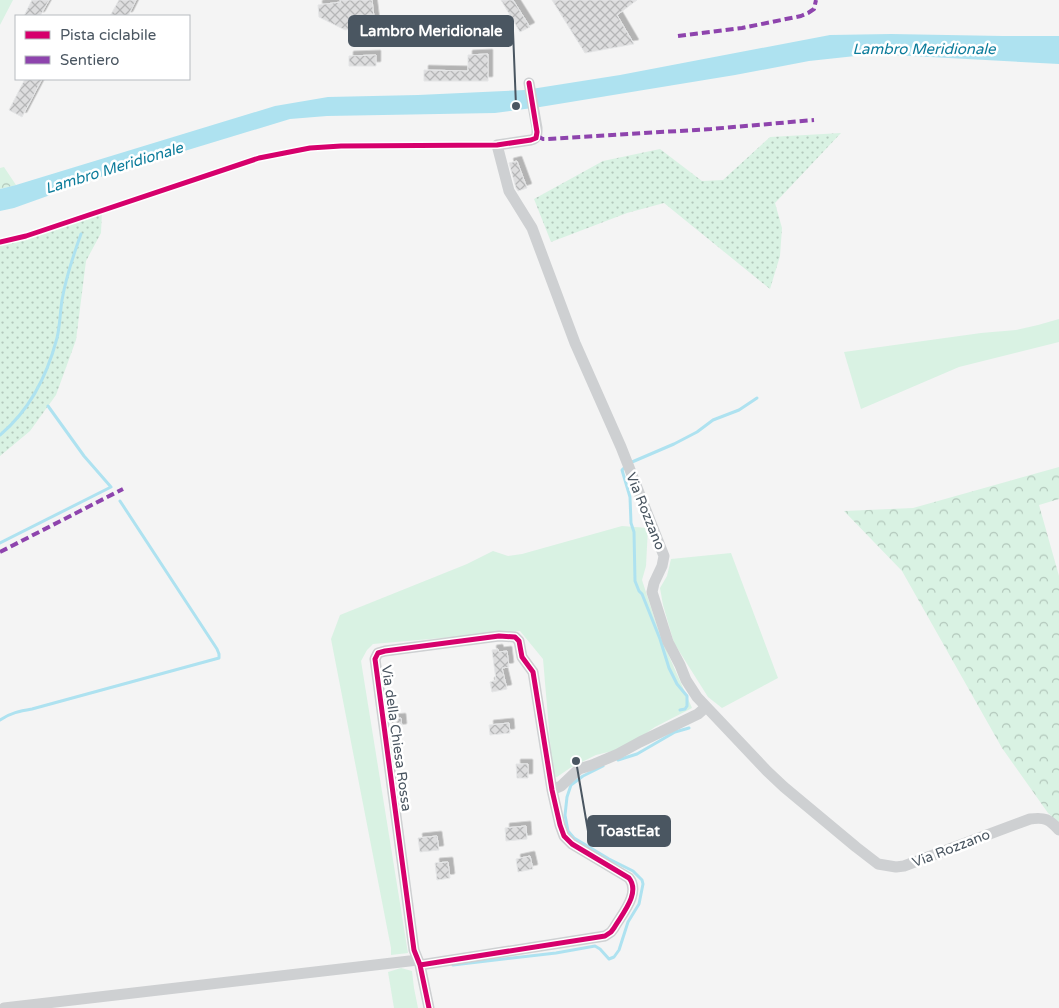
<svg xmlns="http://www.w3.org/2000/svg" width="1059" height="1008" viewBox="0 0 1059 1008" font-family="'Varela Round',sans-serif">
	<defs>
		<pattern id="forest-crowns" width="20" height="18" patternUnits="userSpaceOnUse" patternTransform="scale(1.25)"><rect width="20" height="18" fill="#d9f2e3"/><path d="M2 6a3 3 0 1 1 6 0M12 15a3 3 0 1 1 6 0" fill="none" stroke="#b2c7bb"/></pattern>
		<pattern id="garden-dots" width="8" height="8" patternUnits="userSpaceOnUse" patternTransform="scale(1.25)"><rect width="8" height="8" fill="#d9f2e3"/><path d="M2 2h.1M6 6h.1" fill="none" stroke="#b2c7bb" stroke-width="1.8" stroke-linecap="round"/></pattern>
		<pattern id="building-cross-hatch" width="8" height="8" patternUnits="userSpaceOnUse" patternTransform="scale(1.25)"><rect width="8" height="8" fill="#ddddde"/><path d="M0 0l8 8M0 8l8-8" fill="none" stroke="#b5b6b7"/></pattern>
		<filter id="shadow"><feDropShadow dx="4.5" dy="-4.5" stdDeviation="0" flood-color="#0004"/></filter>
	</defs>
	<rect width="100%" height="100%" fill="#f4f4f4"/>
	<path fill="#d9f2e3" d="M0,0H13L0,25Z
		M1059,319V342L959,367L861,409L844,352L981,333L1016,330L1038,325Z
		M622,526L648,528L646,566L642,580L661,638L692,708L655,727L625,748L596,755L570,768L557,777L553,776L543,659L520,631L373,644L367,650L361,661L408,953L391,955V948L331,639L340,615L467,564L493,551L508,556L522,554Z
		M731,553L778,678L722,708L708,697L674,643L663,605L660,588L667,576L671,559Z
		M401,968L412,971L414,988L418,1008H394L388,972Z"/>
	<path fill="url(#forest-crowns)" d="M4,167L16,185L0,189V168Z
		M1059,467V499L1039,505L1059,576V823L1048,813L1002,748L902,571L844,511L913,508Z"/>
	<path fill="url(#garden-dots)" d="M841,133L775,203L782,228L780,256L770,289L664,203L627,213L551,242L534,199L603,161L660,149L702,181L723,180L770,137Z
		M102,210L101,233L86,261L76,340L56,395L30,431L0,456V242L26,236Z"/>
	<path fill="#aee2f0" d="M891,34L1003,36H1059V64L874,54L809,61L735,75L540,107L495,113L327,116L290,119L109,174L14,208L0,211V189L16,185L275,106L328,97L418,95L525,90L620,75L830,35Z"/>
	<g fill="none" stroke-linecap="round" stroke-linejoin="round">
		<path stroke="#aee2f0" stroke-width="3" d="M0,435C30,410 47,376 57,338C60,326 60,313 62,300C66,277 73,256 81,234
			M632,462L674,444L697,432L713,420L739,410L757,398
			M625,467L622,470L630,497L631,523L634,532L635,581L639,591L642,594L660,639L669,668L677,684L687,696V706L685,709L680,710
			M0,543L111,487L84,456L48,406
			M0,720C10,713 20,711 32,709L219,658V654L217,649L120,501
			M618,760L637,754L675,732L689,728
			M453,965L556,953L595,946L600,949L609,959L614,957L619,950L628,922L639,904L643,884L642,880L633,871L609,859L574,838L568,831L565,815L567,797L571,785L583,776L603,766"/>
	</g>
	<path fill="url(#building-cross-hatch)" stroke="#e5e6e7" filter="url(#shadow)" d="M32,0H49L40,16H24Z
		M119,0H136L128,16H110Z
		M340,0H372L375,25L345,30L319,17L318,5L341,2Z
		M501,0H513L530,27L520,32Z
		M552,0H637L617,15L634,44L585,53Z
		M488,54V81H424V70L468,71V55Z
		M376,55V66H349V56Z
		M25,79H42L22,117L9,110Z
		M517,161L527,188L518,191L516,188L509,163Z
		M498,649L499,652L507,651L509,667L502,668L507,689L492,692L490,682L496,680L492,650Z
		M401,718L402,728L392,729L391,719Z
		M509,723L510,733L490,735L489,725Z
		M516,764H528V778H517Z
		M526,826L527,839L506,841L505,828Z
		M437,836L439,850L420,852L418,838Z
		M530,856L533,869L518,872L516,859Z
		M448,862L450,878L437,880L435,863Z"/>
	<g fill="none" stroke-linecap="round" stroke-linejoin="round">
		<path stroke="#ced0d2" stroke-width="11" d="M529,83L537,128C537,134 538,138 531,140L497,145L509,191L532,228L575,343L621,447L664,556L662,566L654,583L652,592L668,642L680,665L686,680L697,697L767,771L784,787L856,847L878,864L896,867L904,866L1030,819C1045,817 1049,819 1059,830
			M552,790L561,786L579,769L592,765L618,754L640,742L698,714L706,707
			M420,965L605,936L611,932L614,928C622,914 641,893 629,878L572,844L564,836L560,825L552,790L533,672L522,657L519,641L515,637L499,636L385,651L378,653L375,659L414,950L420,965L429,1008
			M4,1008L418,960"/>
		<path stroke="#8e44ad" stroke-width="4" stroke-dasharray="8 4" stroke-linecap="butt" d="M678,36L742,28L801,16L808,13L814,9L816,0
			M537,136L543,139H547L711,129L814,120
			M0,552L123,489"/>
		<defs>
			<path id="cycleway" d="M0,242L26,236L259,158L310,148L341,146L497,145L531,140L536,138L537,132L529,83
				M420,965L605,936L611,932L614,928C622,914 641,893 629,878L572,844L564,836L560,825L552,790L533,672L522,657L519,641L515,637L499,636L385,651L378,653L375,659L414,950L420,965L429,1008"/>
		</defs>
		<use href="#cycleway" stroke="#fff" stroke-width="8"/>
		<use href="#cycleway" stroke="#d6006c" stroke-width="5"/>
	</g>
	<g text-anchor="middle" stroke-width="5" stroke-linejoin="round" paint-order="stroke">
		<g font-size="14" fill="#4a5661" stroke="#fff">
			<text transform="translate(646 511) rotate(68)" y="5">Via Rozzano</text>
			<text transform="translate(397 738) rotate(82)" y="5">Via della Chiesa Rossa</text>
			<text transform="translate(951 848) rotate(-21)" y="5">Via Rozzano</text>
		</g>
		<g font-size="15" font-style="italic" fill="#0c7c9b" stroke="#fff">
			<text x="924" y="54">Lambro Meridionale</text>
			<text transform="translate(114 168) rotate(-17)" y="5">Lambro Meridionale</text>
		</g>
	</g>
	<path fill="none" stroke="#4a5661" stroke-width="2" d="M516 106L513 31M576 761L588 831"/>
	<g fill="#4a5661" stroke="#fff" stroke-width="2">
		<circle cx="516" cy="106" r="5"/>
		<circle cx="576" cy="761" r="5"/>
	</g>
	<g fill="#4a5661" stroke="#4a5661" stroke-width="2">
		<rect x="349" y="16" width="164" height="30" rx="5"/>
		<rect x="588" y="816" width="82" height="30" rx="5"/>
	</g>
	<g font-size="15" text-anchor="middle" font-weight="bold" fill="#fff">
		<text x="431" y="36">Lambro Meridionale</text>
		<text x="629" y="836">ToastEat</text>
	</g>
	<rect x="15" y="15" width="175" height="65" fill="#ffffff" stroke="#b7bbc0"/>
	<rect x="25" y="31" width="25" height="8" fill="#d6006c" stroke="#b7bbc0"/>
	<text x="60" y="40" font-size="15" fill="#4a5661">Pista ciclabile</text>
	<rect x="25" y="56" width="25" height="8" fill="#8e44ad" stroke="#b7bbc0"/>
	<text x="60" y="65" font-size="15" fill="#4a5661">Sentiero</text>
</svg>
